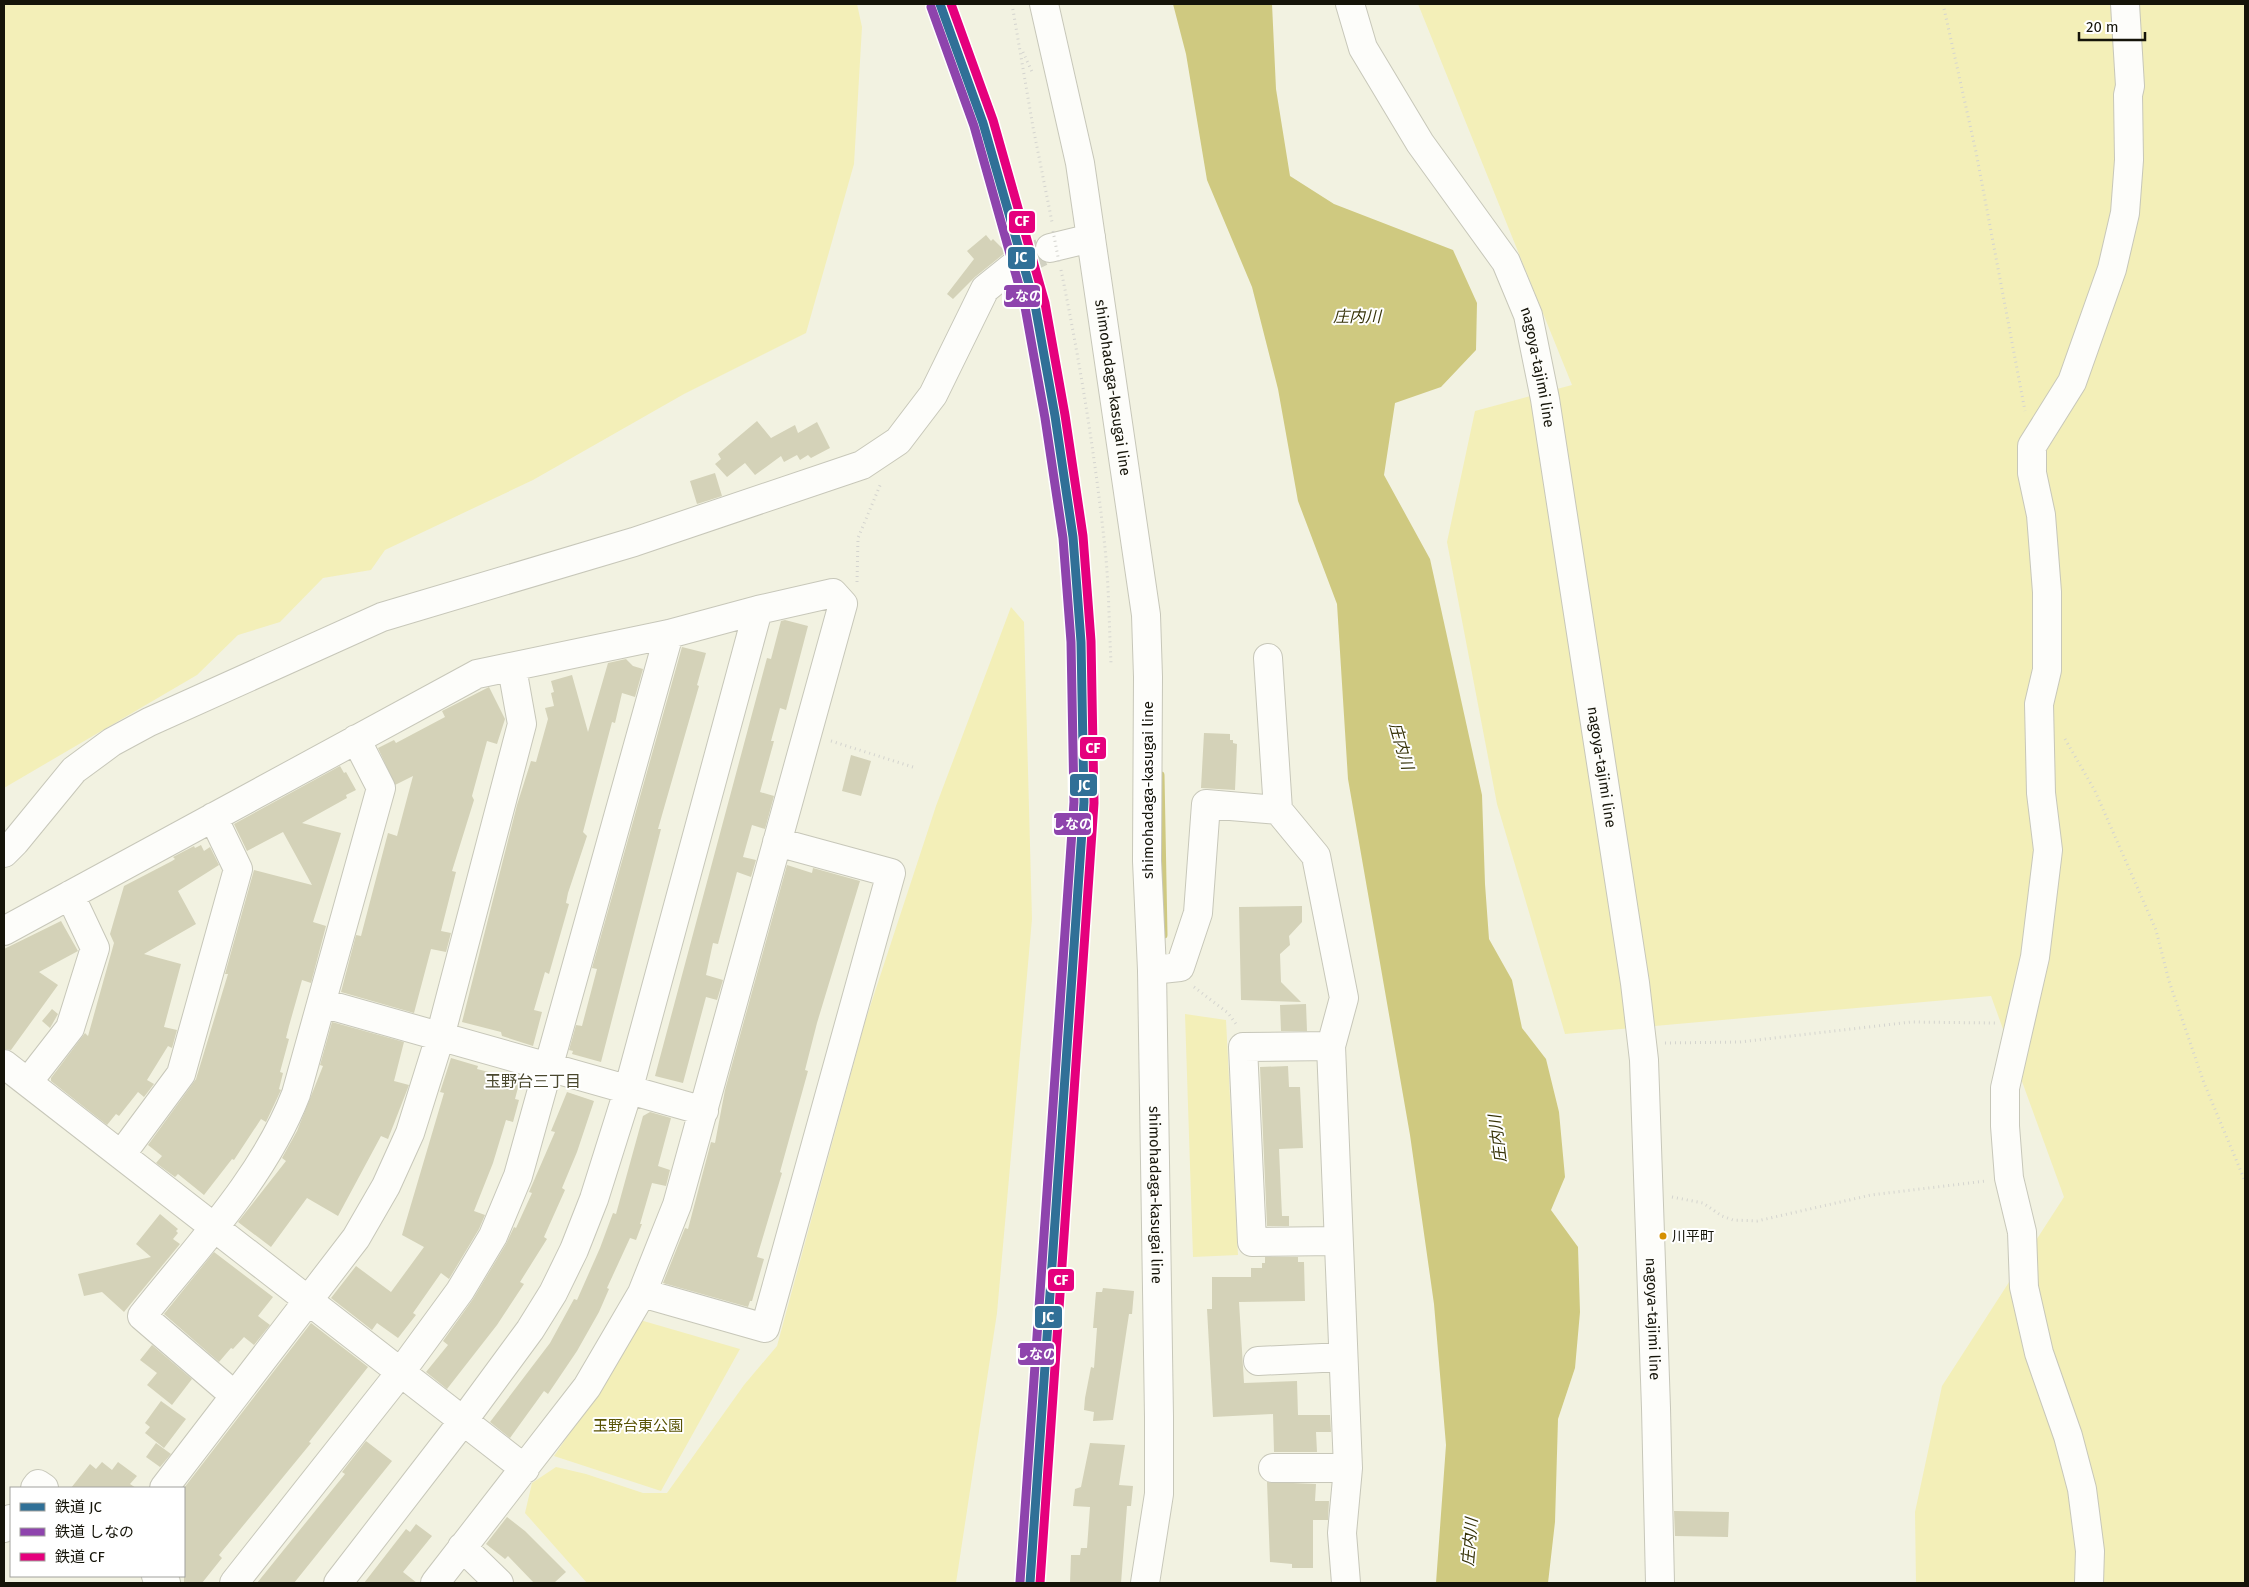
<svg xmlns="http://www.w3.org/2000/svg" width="2249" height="1587" viewBox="0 0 2249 1587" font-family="'Fira Sans','Noto Sans JP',sans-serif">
	<rect width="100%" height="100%" fill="#f2f2e1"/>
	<path fill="#f3efb8" d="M4,4H857L862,27L854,164L806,333L684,394L533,480L385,550L371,570L323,578L280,622L238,635L197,675L4,788Z
		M1418,4H2245V1583H1916L1915,1512L1942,1386L2064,1197L1991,996L1565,1034L1497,804L1447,542L1475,411L1572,385Z
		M1011,607L1024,622L1032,919L997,1313L956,1583H587L525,1513L532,1483L556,1467L586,1474L643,1493H667L744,1385L777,1346L865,1022L936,806Z
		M1185,1014L1226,1020L1238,1255L1193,1257Z
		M640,1320L740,1349L661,1491L554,1456L603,1385Z"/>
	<path fill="#cfc980" d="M1173,4H1272L1276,89L1290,176L1334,204L1453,250L1477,303L1476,350L1441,387L1395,403L1384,475L1430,559L1482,795L1485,884L1489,939L1512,980L1522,1028L1546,1059L1559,1112L1565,1177L1551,1210L1578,1247L1580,1312L1575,1368L1558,1419L1555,1522L1548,1583H1436L1446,1445L1434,1304L1410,1135L1348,779L1337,604L1298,501L1278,389L1252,287L1207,180L1186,54Z"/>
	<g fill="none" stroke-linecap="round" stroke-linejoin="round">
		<path stroke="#cfc980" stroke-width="7" d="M1161,775L1164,935"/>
	</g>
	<path fill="#d4d2b8" d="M986,235L991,241L993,239L1006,252L975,277L953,299L947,294L974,259L967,251Z
		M757,421L771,438L795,425L798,433L817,422L830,448L811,458L808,455L800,460L797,455L784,462L781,456L755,475L745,463L727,477L715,464L721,459L718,454Z
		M715,473L722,496L697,504L690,481Z
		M785,620L808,626L786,710L780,708L771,741H774L760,792L774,796L765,829L752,825L743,857L756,860L751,877L737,872L718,944L713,943L706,975L723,980L717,1000L706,997L683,1083L655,1076L767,658L771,659L781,621Z
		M682,647L706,653L697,685L699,686L658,829H661L601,1062L572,1054L573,1051L569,1050L576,1025L582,1026L597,969L592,968Z
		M626,659L633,666L643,669L635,697L622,693L615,723L612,722L583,832L587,836L568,893L566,903L569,904L549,974L545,972L534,1010L542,1012L533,1046L502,1036L501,1032L462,1022L517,805L531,761L536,762L548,719L545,708L554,706L551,693L554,692L551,681L572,675L588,732L608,663Z
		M489,687L505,719L497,744L487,741L472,796L474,800L452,871L456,872L441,931L451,933L446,952L431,949L414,1013L341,992L356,935L361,936L388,833L397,836L413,776L395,785L378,748L394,740L396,743L445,717L442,711Z
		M1204,733L1230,734V740H1233V743L1237,744L1235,790L1201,788Z
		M851,755L871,761L861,796L842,791Z
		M340,766L344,773L346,772L356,790L346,795L347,798L302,823L341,833L313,922L326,926L311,983L302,980L289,1026L286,1038L289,1039L280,1072L283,1073L279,1089L281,1090L266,1122L261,1119L234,1160L232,1159L204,1195L178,1174L175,1177L156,1163L162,1156L148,1145L196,1079L228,974H225L254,870L312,885L283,832L247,851L234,824Z
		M201,845L204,851L210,847L219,865L178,891L196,924L144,954L181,964L164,1027L177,1030L172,1048L168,1046L147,1080L154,1084L144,1097L138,1092L119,1116L116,1114L107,1125L51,1081V1078L85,1033L88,1036L114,943L110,934L124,886L172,861L175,859L173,857L194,846L195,848Z
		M787,865L812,873L813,868L860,881L817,1023L805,1070L808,1071L780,1172L782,1173L757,1257L764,1259L752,1301H750L748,1307L663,1283L685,1228L688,1229L711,1142L715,1143L725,1090Z
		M1302,906V922L1289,936L1290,945L1280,954L1281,982L1301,1002L1241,1000L1239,907Z
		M61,921L78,951L39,972L58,985L11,1050L4,1049V949Z
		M1306,1004L1307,1031H1281L1280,1005Z
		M52,1009L58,1014L50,1028L42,1021Z
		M332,1022L404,1042L394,1081L409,1085L388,1139L381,1136L338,1216L307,1198L271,1247L238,1222L286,1161L282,1158L297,1131L323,1066L320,1065Z
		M451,1058L478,1066L477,1069L520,1080L515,1099L519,1100L513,1122L506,1120L493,1163L474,1211L485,1215L479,1229L449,1279L441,1273L413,1313L416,1315L398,1338L377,1323L372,1330L331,1298L356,1266L391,1292L424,1247L402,1235L444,1093L440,1092Z
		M1288,1066L1289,1087H1300L1303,1148L1279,1149L1282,1216H1289V1226H1267L1260,1067Z
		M567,1092L594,1101L577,1152L562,1188L565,1190L544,1237L547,1239L520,1282L524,1284L497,1325L447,1389L426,1372L448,1345L443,1341L473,1299L506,1244L514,1227L516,1228L532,1193L529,1192L555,1132L551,1131Z
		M650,1112L671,1118L658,1166L670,1170L666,1186L652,1183L640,1224H642L636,1240L630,1238L607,1288L609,1289L599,1312L577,1351L548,1394L544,1391L510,1438L490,1422L550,1343L574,1299L577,1300L600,1248L613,1213L616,1214L643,1116Z
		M160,1214L178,1229L176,1231L178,1233L173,1239L180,1244L124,1312L102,1292L84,1296L78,1274L151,1257L136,1244Z
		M214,1252L273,1297L258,1316L270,1325L254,1345L244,1337L233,1349L231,1348L219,1362L164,1314Z
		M1265,1257H1298V1262H1304L1305,1301L1239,1302L1244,1383L1297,1381L1298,1415H1330L1331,1432H1316L1317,1452H1274L1273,1414L1213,1417L1207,1309H1212V1277H1251V1268H1262V1263H1265Z
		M1103,1288L1134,1291L1132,1314H1129L1113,1420L1093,1421L1094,1412L1084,1410L1085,1398L1091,1367L1094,1368L1097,1328H1093L1096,1292H1102Z
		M311,1323L368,1367L309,1442L311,1443L219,1555L222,1558L202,1583H184V1488Z
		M152,1345L192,1379L172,1405L147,1385L157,1373L140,1360Z
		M161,1401L186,1419L164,1448L145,1433L150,1427L145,1423Z
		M366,1441L392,1461L294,1583H257L345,1474L342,1472Z
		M156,1443L171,1454L160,1467L146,1457Z
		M1090,1443L1125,1445L1119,1485L1133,1486L1131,1506H1127L1121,1583H1070L1071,1555H1080L1081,1548H1087L1090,1507L1073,1506L1075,1489L1081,1487Z
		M102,1462L112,1470L118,1462L137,1476L130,1484L136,1488H71L90,1464L96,1469Z
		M1267,1482L1316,1484L1315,1501H1329L1328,1520H1313V1568H1292V1564L1270,1562Z
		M1674,1511L1729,1512L1728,1537L1675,1536Z
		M507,1517L525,1531L566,1572L554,1583H534L508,1556L505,1559L486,1544Z
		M416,1524L432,1536L403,1572L417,1583H364L406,1529L410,1532Z"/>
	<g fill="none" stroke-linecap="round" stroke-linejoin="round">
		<path stroke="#d1d1c1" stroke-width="28" stroke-dasharray="28 14" stroke-linecap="butt" d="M1016,264L1050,248"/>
		<defs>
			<path id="minor" d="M1050,248L1091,238
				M1268,658L1278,810L1316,856L1344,998L1331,1046L1348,1468L1342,1533L1346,1583
				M4,853L15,842L74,770L112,742L149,722L382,617L634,542L862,465L898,441L933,395L985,289L1016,264
				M4,931L477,674L669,634L758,610L833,593L843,604L677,1205L642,1293L587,1387L435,1583
				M1152,970L1180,967L1198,913L1206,804L1278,810
				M322,1003L704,1111
				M1331,1046L1243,1047L1252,1242L1338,1241
				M4,1064L525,1469
				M28,1082L70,1028L95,948L70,895
				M121,1155L181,1074L238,869L213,817
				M642,1293L765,1328L891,873L777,842
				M1258,1361L1343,1357
				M234,1395L142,1316C197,1247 264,1177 296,1094L381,788L356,739
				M1273,1468H1348
				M35,1488L38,1484L44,1488
				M164,1488L356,1238L386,1186L410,1133L440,1037L522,724L512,668
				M4,1528L11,1519
				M462,1547L499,1583
				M156,1576L166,1583
				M234,1583L400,1373L460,1291L493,1236L518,1176L669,634
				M338,1583L463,1421L530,1330L553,1293L574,1250L594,1199L628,1091L758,610
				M2089,1583L2090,1551L2082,1489L2068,1436L2039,1353L2024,1287L2022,1232L2009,1178L2005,1126V1088L2035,957L2048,850L2041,793L2039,704L2047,670V592L2041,515L2032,473V446L2072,382L2112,269L2125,213L2129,160L2128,95L2130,86L2125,4"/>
			<g id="major">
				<path id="s1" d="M1044,4L1080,163L1146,615L1148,677L1147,861L1152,970L1159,1417V1494L1145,1583"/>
				<path id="s2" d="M1350,4L1363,48L1420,143L1506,262L1528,315L1545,399L1635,983L1644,1060L1656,1408L1660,1583"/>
			</g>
		</defs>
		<use href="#minor" stroke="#c7c7b9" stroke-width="30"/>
		<use href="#major" stroke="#c7c7b9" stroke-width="30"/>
		<path stroke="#d4d4cf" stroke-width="3" stroke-dasharray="1 4" stroke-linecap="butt" d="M1012,4L1033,127L1052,222
			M1943,4L1976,152L2025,411
			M1023,52L1033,74
			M1061,270C1080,362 1095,455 1105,548C1109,586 1109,625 1111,663
			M857,582L858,538L881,483
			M2065,739L2095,791L2156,930L2169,981L2204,1083L2245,1181
			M831,741L916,768
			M1194,987L1228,1013L1236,1024
			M1665,1043L1740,1042L1911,1022L1995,1023
			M1672,1197L1703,1203L1722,1216L1733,1220L1757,1221L1871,1195L1986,1181"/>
		<use href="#minor" stroke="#fdfdfa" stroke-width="28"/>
		<use href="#major" stroke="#fdfdfa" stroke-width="28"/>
		<path stroke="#d4d4cf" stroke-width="3" stroke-dasharray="1 4" stroke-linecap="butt" d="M1053,231L1059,262"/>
		<defs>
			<path id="rail-1" d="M940,4L983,123L1035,305L1055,416L1073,537L1081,642L1084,802L1030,1583"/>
			<path id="rail-2" d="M931,7L974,126L1025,307L1045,418L1063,538L1071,642L1074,802L1020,1582"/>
			<path id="rail-3" d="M951,4L993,120L1045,303L1065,415L1083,536L1091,641L1094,803L1040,1583"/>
		</defs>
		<use href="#rail-1" stroke="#fff" stroke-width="12"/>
		<use href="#rail-2" stroke="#fff" stroke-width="12"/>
		<use href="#rail-3" stroke="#fff" stroke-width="12"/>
		<use href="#rail-1" stroke="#307097" stroke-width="9"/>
		<use href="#rail-2" stroke="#8e44ad" stroke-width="9"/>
		<use href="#rail-3" stroke="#e5007d" stroke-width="9"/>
	</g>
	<circle fill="#d59001" stroke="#fff" stroke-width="2" cx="1663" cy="1236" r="4.5"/>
	<g text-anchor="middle" stroke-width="4" stroke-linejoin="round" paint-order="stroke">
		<g font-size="14" fill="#151409" stroke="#fff" text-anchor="start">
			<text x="1672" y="1241">川平町</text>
		</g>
		<g font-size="15" fill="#151409" stroke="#fff">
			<text dy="5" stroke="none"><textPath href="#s2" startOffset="414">nagoya-tajimi line</textPath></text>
			<text dy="5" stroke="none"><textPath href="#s1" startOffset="390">shimohadaga-kasugai line</textPath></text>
			<text dy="5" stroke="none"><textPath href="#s2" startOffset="819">nagoya-tajimi line</textPath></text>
			<text transform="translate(1148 790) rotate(-90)" y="5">shimohadaga-kasugai line</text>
			<text dy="5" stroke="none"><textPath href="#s1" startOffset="1200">shimohadaga-kasugai line</textPath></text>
			<text dy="5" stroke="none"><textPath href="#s2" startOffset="1374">nagoya-tajimi line</textPath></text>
		</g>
		<g font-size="15" fill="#595304" stroke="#fff">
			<text x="638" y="1431">玉野台東公園</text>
		</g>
		<g font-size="16" font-style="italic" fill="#373308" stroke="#fff">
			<text x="1357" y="322">庄内川</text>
			<text transform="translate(1402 746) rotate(74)" y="6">庄内川</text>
			<text transform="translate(1497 1139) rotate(-97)" y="6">庄内川</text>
			<text transform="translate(1469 1542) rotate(-85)" y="6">庄内川</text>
		</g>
		<g font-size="16" fill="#4a482e" stroke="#fff">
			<text x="533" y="1087">玉野台三丁目</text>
		</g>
	</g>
	<g stroke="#fff" stroke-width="2">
		<rect x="1008" y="210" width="28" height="24" rx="5" fill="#e5007d"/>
		<rect x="1007" y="246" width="29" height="24" rx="5" fill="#307097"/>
		<rect x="1003" y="284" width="38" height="24" rx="5" fill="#8e44ad"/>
		<rect x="1079" y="736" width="28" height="24" rx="5" fill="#e5007d"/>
		<rect x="1069" y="773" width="29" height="24" rx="5" fill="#307097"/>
		<rect x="1053" y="812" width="39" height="24" rx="5" fill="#8e44ad"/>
		<rect x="1047" y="1268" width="28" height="24" rx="5" fill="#e5007d"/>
		<rect x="1034" y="1305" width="29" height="24" rx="5" fill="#307097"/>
		<rect x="1017" y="1342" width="38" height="24" rx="5" fill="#8e44ad"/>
	</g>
	<g font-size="14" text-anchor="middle" font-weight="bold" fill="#fff">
		<text x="1022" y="226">CF</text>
		<text x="1021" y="262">JC</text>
		<text x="1022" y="301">しなの</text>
		<text x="1093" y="753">CF</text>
		<text x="1084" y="790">JC</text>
		<text x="1072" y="829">しなの</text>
		<text x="1061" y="1285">CF</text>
		<text x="1048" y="1322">JC</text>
		<text x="1036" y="1359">しなの</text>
	</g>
	<rect width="2249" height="1587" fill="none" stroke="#151409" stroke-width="10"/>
	<rect x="10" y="1487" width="175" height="90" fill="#ffffff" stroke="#a1a19d"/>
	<rect x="20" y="1503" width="25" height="8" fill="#307097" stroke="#a1a19d"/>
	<text x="55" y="1512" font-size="15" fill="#151409">鉄道 JC</text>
	<rect x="20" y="1528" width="25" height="8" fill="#8e44ad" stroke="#a1a19d"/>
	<text x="55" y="1537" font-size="15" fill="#151409">鉄道 しなの</text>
	<rect x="20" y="1553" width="25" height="8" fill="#e5007d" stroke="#a1a19d"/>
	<text x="55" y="1562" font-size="15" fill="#151409">鉄道 CF</text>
	<path d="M2079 32v8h66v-8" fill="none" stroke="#151409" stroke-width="2.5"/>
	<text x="2086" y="32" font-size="15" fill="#151409" stroke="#ffffff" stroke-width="4" paint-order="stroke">20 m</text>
</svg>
